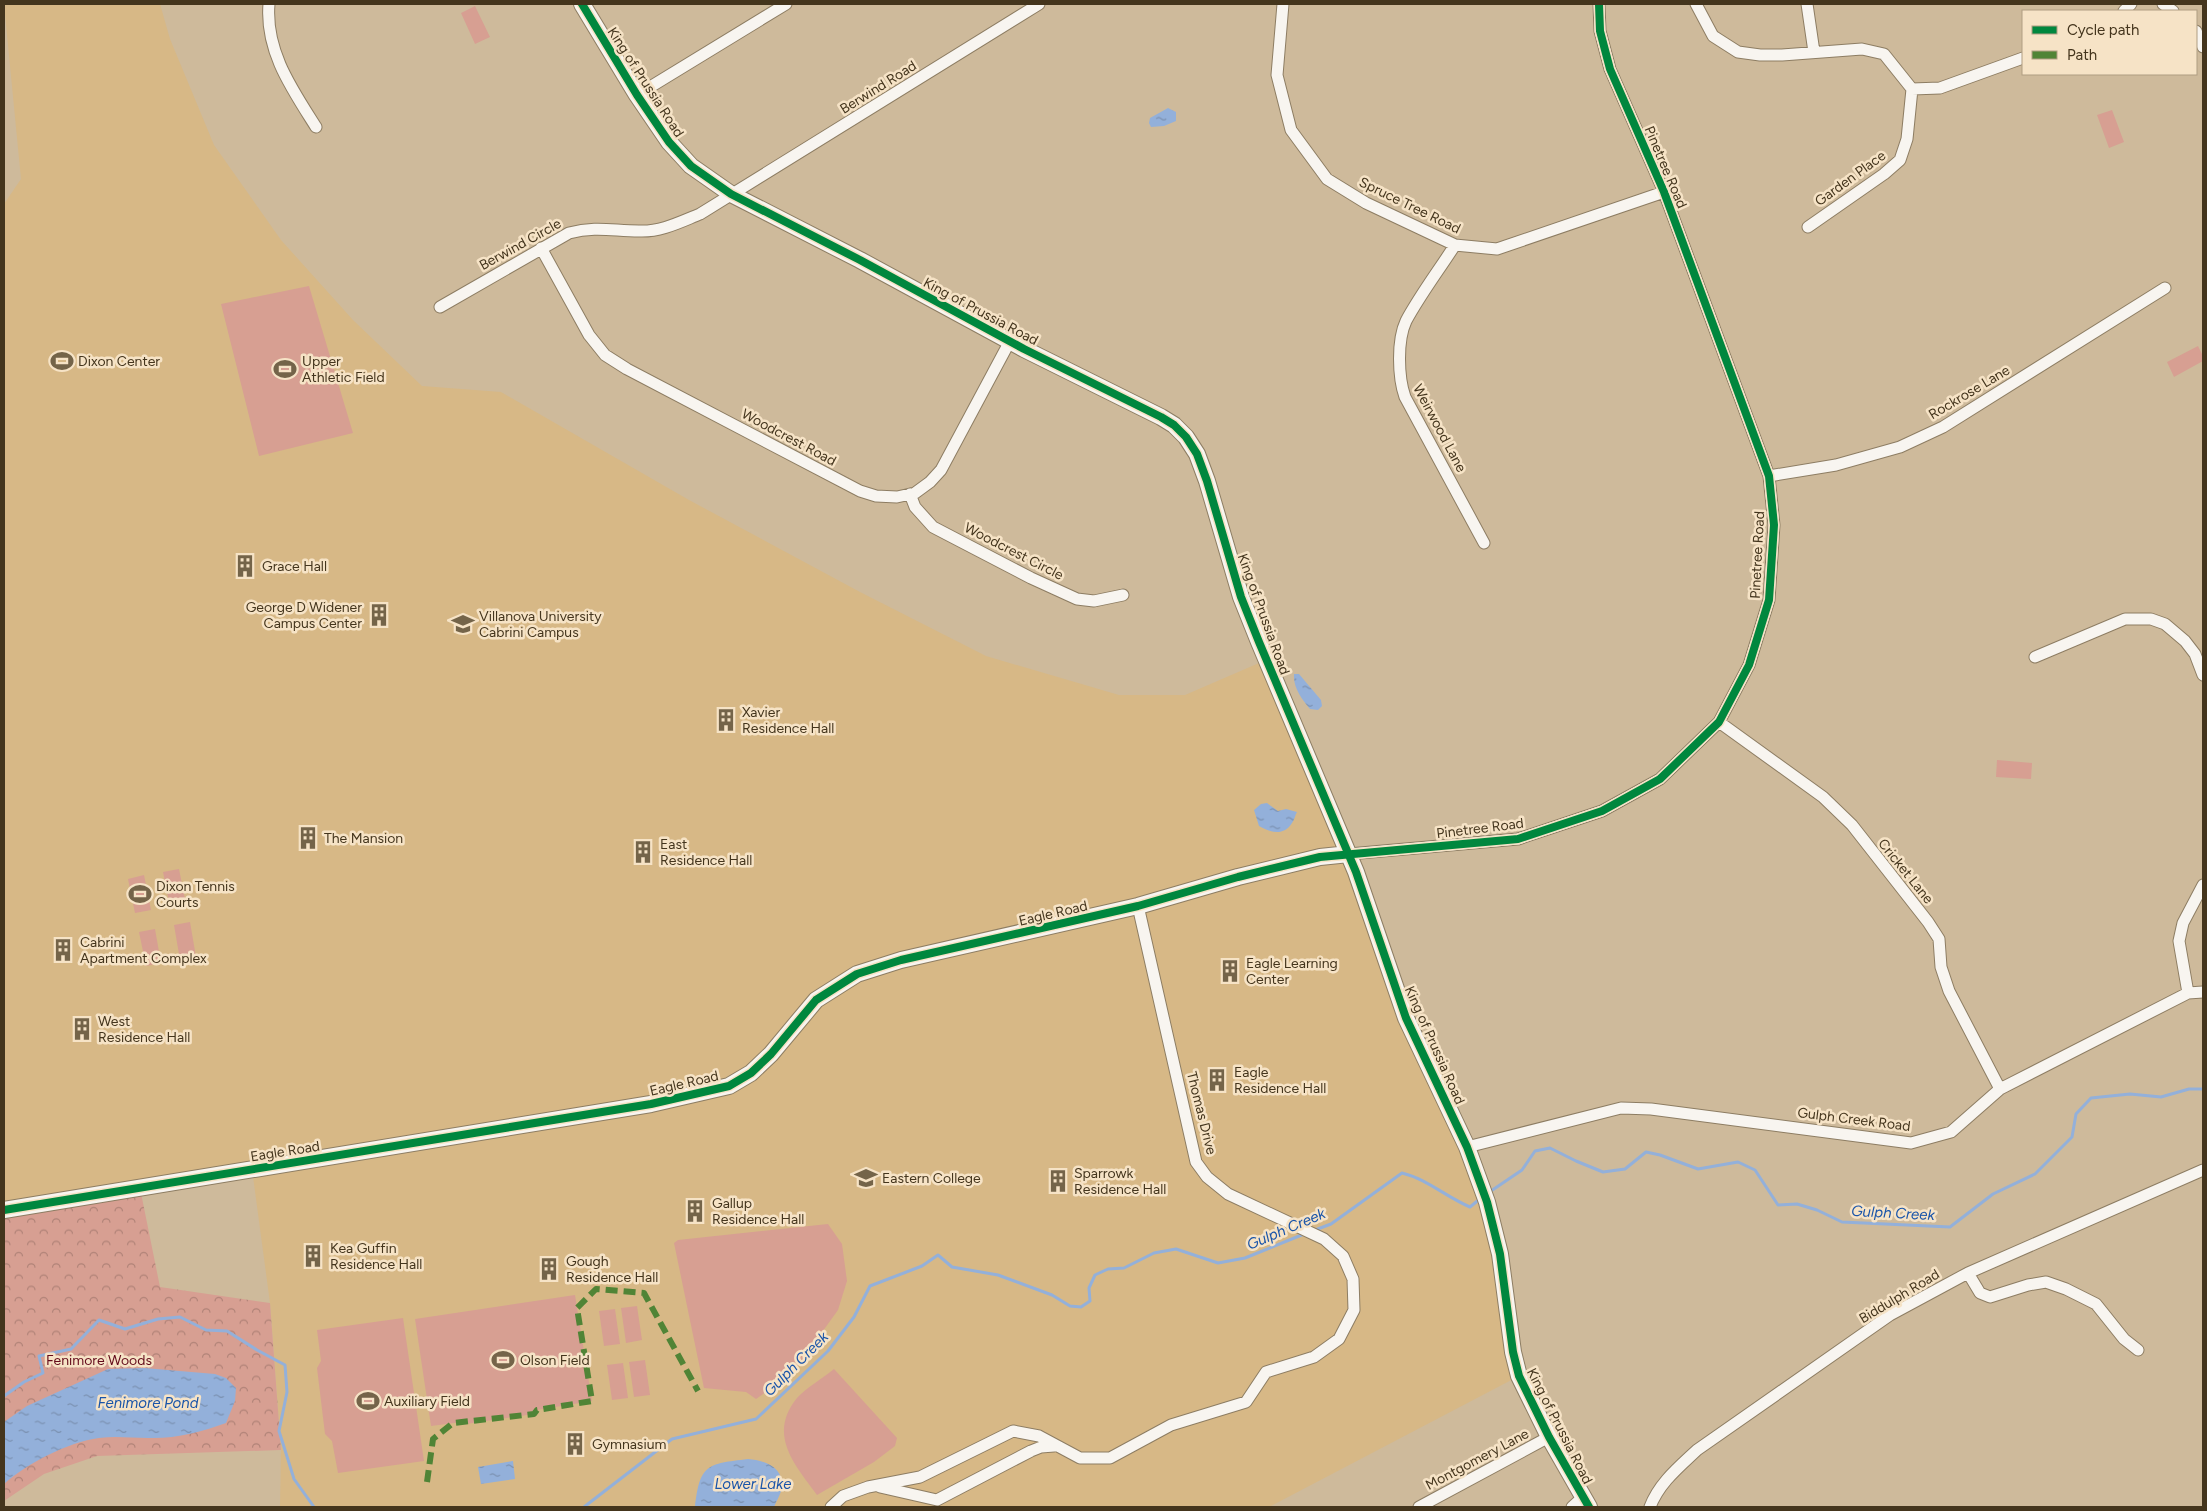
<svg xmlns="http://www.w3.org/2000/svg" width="2207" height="1511" viewBox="0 0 2207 1511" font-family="Figtree,sans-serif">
	<defs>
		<pattern id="park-crowns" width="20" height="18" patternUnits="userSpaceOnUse" patternTransform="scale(1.25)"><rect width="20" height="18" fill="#d79f92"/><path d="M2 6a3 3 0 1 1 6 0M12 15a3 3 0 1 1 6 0" fill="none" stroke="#b08277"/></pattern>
		<pattern id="water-ripples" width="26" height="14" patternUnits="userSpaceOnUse" patternTransform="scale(1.25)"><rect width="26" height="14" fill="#93b0da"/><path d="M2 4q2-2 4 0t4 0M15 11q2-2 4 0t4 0" fill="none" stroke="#7a90b0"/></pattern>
	</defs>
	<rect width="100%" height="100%" fill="#ceba9b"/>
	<path fill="#d7b886" d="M4,4H160L170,39L214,145L281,240L353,320L422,386L501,392L689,500L860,592L986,656L1119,695H1185L1266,660L1481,1187L1519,1376L1269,1507H280L281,1450L270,1303L252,1169L4,1210V204L21,179Z"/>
	<path fill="url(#park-crowns)" d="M140,1188L160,1287L270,1303L281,1450L97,1456L44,1474L4,1501V1208Z"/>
	<path fill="#d79f92" d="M475,6L490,37L475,44L461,13Z
		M2112,110L2124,142L2109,148L2097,115Z
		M309,286L353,433L259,456L221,304Z
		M2198,346L2203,356V361L2174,377L2167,362Z
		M1997,760L2032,763L2031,779L1996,777Z
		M179,869L186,904L170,907L163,872Z
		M144,875L151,910L135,913L128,879Z
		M190,922L196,957L180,960L174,925Z
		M155,929L161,963L146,966L139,932Z
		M828,1224L842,1244L847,1281L838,1310L792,1374L756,1399L746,1392L704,1388L674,1243L678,1240Z
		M575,1295L592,1401L537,1410L534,1414L466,1424L462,1422L431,1426L415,1319Z
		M637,1306L642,1340L626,1343L621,1308Z
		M615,1309L620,1344L604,1346L599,1311Z
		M403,1318L424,1461L338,1473L332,1441L325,1434L317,1368L321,1361L317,1330Z
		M645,1360L650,1395L634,1397L629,1362Z
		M623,1363L628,1398L612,1400L607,1365Z
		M834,1369L897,1438L895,1446L874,1462L817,1495C795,1465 767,1435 797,1398C806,1388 823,1378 834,1369Z"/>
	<path fill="url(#water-ripples)" d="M1168,108L1176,112V121L1164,126L1151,127L1149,123L1150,118Z
		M1294,674H1299L1321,700L1322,706L1318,710L1310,709C1302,699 1293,688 1294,674Z
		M1267,803L1278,811L1286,809L1297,812C1295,815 1295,819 1292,823C1284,836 1271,833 1259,826L1254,810L1261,804Z
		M144,1368L215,1374L226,1378L236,1388L235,1401L226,1423C201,1432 175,1439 148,1438C131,1438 116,1436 99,1438C68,1442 26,1464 4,1484V1422L27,1406L108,1369Z
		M748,1459C762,1460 779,1465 782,1481C784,1489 777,1500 774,1507H695C700,1464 707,1464 748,1459Z
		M513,1461L515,1479L481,1484L478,1467Z"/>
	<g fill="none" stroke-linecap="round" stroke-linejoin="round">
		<path stroke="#93b0da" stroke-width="3" d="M1488,1193L1522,1170L1535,1151L1550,1148L1576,1161L1603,1172L1625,1169L1646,1152L1660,1155L1698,1169L1738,1162L1755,1170L1778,1205L1797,1204L1817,1210L1842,1222L1950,1227L1993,1194L2035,1174L2072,1137L2076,1114L2091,1098L2130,1094L2161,1097L2189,1089H2203
			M1315,1230L1331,1224L1402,1173C1427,1179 1446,1197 1470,1207L1481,1198
			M4,1396L24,1382L43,1373L39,1356L71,1349L99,1320L125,1329L158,1319L180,1317L206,1330L227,1331L257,1350L285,1365L287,1392L279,1431L294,1479L314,1507
			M584,1507L672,1439L756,1419L828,1351L854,1317L870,1286L922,1266L938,1255L952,1267L998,1275L1052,1295L1070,1306L1081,1307L1090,1301L1089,1288L1095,1275L1108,1269L1124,1268L1154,1253L1176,1249L1218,1263L1245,1258L1304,1234"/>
		<defs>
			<path id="street" d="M269,4C265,51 292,89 316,127
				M1283,4L1277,75L1291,130L1327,179L1366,203L1455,245L1497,249L1664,192
				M1696,4L1713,36L1738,52L1760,55H1782L1862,49L1884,54L1912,89L1940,88L2023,58
				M1807,4L1814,52
				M2163,4L2173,11
				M2124,11L2131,4
				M2196,31L2203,47
				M637,95L786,4
				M1808,227L1884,174L1900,160L1907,139L1912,89
				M1455,245C1439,270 1420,295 1406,321C1397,340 1398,377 1405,397L1484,543
				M541,248L589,335L605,355L627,369L860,491L876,496L897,497L915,493L930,482L941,470L1010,341
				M440,307L569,233C596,226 613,231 639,231C661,232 680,222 700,214L1039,4
				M1769,476L1836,465L1900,447L1943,427L2165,288
				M910,494L915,507L933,527L1031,578L1077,599L1094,601L1123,595
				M2035,657L2125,619H2151L2165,624L2185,641L2195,654L2203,675
				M1719,722L1823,797L1852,825L1928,922L1939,939L1941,967L1949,991L2000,1089
				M1349,854L1518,839L1602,811L1660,779L1719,722L1749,665L1769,600L1774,525L1769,476L1664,192L1610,69L1600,31L1599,4
				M2188,993L2179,941L2183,923L2203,885
				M1467,1147L1621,1108L1651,1109L1911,1143L1951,1132L2000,1089L2188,993L2203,992
				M1968,1273L1980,1293L1990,1297L2028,1285L2046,1282L2066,1289L2096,1304L2124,1339L2138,1350
				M880,1487L937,1500L1031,1451L1041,1447L1054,1446
				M831,1507L843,1496L868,1487L920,1477L1013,1431L1039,1436L1080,1458H1110L1171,1425L1246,1402L1266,1372L1314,1357L1339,1339L1354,1310L1353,1279L1343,1256L1324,1239L1228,1194L1207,1177L1196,1162L1138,906
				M1419,1507L1549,1437
				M1572,1507L1583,1497
				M1650,1507C1659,1483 1679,1467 1697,1450L1890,1315L1968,1273L2203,1170"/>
			<path id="secondary" d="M582,4L637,95L669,142L691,166L731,194L860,260L1024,349L1161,417L1174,425L1186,437L1197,454L1207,481L1241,597L1259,642L1356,872L1406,1018L1467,1147L1487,1202L1500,1254L1513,1352L1519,1376L1549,1437L1589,1507
				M4,1210L651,1104L729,1086L751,1073L771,1054L816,1000L857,974L901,960L1138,906L1238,877L1320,857L1349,854"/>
		</defs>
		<use href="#street" stroke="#8d7d63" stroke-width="13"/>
		<use href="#secondary" stroke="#8d7d63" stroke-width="18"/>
		<use href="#street" stroke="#f8f5f0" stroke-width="11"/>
		<use href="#secondary" stroke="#f8f5f0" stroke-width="16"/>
		<path stroke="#508436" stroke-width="6" stroke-dasharray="12 6" stroke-linecap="butt" d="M427,1482L433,1439L453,1423L534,1414L537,1410L592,1401L577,1308L596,1289L644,1293L698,1391"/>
		<defs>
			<path id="cycleway" d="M582,4L637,95L669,142L691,166L731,194L860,260L1024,349L1161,417L1174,425L1186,437L1197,454L1207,481L1241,597L1259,642L1356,872L1406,1018L1467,1147L1487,1202L1500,1254L1513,1352L1519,1376L1549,1437L1589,1507
				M4,1210L651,1104L729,1086L751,1073L771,1054L816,1000L857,974L901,960L1138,906L1238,877L1320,857L1518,839L1602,811L1660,779L1719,722L1749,665L1769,600L1774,525L1769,476L1664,192L1610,69L1600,31L1599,4"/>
		</defs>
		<use href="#cycleway" stroke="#f6e3c6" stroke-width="11"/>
		<use href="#cycleway" stroke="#00873e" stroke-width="8"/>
	</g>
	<defs>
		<symbol id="stadium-bare" viewBox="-9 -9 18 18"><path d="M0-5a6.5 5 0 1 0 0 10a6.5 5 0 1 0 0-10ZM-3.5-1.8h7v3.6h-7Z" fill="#746449" stroke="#f6e3c6" stroke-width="2.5" paint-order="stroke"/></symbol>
		<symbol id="building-bare" viewBox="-9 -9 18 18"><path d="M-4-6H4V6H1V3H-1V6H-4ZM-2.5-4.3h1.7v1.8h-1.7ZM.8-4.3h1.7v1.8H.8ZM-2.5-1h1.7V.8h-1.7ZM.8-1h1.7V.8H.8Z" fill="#746449" stroke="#f6e3c6" stroke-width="2.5" paint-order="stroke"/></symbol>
		<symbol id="university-bare" viewBox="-9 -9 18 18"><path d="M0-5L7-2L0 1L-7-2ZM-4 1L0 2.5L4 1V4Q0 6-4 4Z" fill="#746449" stroke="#f6e3c6" stroke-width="2.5" paint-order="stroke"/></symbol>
		<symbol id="school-bare" viewBox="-9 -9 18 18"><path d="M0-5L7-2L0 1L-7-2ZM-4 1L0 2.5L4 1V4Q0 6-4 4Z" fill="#746449" stroke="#f6e3c6" stroke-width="2.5" paint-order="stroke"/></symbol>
	</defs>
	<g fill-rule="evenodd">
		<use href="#stadium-bare" x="46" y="345" width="32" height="32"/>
		<use href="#stadium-bare" x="269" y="353" width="32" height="32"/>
		<use href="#building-bare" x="229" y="550" width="32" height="32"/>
		<use href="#building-bare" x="363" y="599" width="32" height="32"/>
		<use href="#university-bare" x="447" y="608" width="32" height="32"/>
		<use href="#building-bare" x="710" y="704" width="32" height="32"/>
		<use href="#building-bare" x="292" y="822" width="32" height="32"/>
		<use href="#building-bare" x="627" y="836" width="32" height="32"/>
		<use href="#stadium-bare" x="124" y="878" width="32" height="32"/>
		<use href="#building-bare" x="47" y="934" width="32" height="32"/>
		<use href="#building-bare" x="1214" y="955" width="32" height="32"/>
		<use href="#building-bare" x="66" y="1013" width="32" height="32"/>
		<use href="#building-bare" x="1201" y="1064" width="32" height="32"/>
		<use href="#school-bare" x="850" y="1162" width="32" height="32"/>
		<use href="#building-bare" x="1042" y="1165" width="32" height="32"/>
		<use href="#building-bare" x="679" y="1195" width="32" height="32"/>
		<use href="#building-bare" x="297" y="1240" width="32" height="32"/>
		<use href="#building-bare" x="533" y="1253" width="32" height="32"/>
		<use href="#stadium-bare" x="487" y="1344" width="32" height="32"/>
		<use href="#stadium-bare" x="352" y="1385" width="32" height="32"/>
		<use href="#building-bare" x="559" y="1428" width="32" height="32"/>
	</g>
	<g text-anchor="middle" stroke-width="5" stroke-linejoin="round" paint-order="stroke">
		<g font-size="14" fill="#44351d" stroke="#f6e3c6">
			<text transform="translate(646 82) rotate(57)" y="5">King of Prussia Road</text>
			<text transform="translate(878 87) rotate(-32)" y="5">Berwind Road</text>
			<text transform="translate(1666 167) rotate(67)" y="5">Pinetree Road</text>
			<text transform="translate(1850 178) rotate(-36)" y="5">Garden Place</text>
			<text transform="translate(1410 205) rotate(26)" y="5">Spruce Tree Road</text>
			<text transform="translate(520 244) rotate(-29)" y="5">Berwind Circle</text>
			<text transform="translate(981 311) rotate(28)" y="5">King of Prussia Road</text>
			<text transform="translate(1969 392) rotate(-31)" y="5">Rockrose Lane</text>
			<text transform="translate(1440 428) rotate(62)" y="5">Weirwood Lane</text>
			<text transform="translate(789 437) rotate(28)" y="5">Woodcrest Road</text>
			<text transform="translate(1014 551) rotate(27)" y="5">Woodcrest Circle</text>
			<text transform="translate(1757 555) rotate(-87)" y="5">Pinetree Road</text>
			<text transform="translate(1264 614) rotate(70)" y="5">King of Prussia Road</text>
			<text transform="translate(1480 828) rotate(-7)" y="5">Pinetree Road</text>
			<text transform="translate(1906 871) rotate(51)" y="5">Cricket Lane</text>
			<text transform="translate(1053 913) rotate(-13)" y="5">Eagle Road</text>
			<text transform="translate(1435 1045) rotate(66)" y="5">King of Prussia Road</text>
			<text transform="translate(684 1083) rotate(-13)" y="5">Eagle Road</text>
			<text transform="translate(1202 1113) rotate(76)" y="5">Thomas Drive</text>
			<text transform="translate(1854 1119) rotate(7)" y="5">Gulph Creek Road</text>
			<text transform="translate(285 1151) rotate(-9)" y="5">Eagle Road</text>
			<text transform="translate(1899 1296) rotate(-31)" y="5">Biddulph Road</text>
			<text transform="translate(1560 1426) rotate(63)" y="5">King of Prussia Road</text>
			<text transform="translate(1477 1459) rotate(-28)" y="5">Montgomery Lane</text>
		</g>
		<g font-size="14" fill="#44351d" stroke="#f6e3c6" text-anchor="start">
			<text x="78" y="366">Dixon Center</text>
			<text x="302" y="366">Upper<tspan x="302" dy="16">Athletic Field</tspan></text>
			<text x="262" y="571">Grace Hall</text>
			<text x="362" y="612" text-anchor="end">George D Widener<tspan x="362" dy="16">Campus Center</tspan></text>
			<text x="479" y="621">Villanova University<tspan x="479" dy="16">Cabrini Campus</tspan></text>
			<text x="742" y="717">Xavier<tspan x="742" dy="16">Residence Hall</tspan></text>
			<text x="324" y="843">The Mansion</text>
			<text x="660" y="849">East<tspan x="660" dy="16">Residence Hall</tspan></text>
			<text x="156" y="891">Dixon Tennis<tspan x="156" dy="16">Courts</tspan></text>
			<text x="80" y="947">Cabrini<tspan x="80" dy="16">Apartment Complex</tspan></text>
			<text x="1246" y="968">Eagle Learning<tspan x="1246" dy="16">Center</tspan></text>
			<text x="98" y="1026">West<tspan x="98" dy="16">Residence Hall</tspan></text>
			<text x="1234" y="1077">Eagle<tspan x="1234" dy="16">Residence Hall</tspan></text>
			<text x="1074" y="1178">Sparrowk<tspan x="1074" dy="16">Residence Hall</tspan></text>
			<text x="882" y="1183">Eastern College</text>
			<text x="712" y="1208">Gallup<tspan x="712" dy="16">Residence Hall</tspan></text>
			<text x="330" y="1253">Kea Guffin<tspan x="330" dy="16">Residence Hall</tspan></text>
			<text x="566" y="1266">Gough<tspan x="566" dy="16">Residence Hall</tspan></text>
			<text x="520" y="1365">Olson Field</text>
			<text x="384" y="1406">Auxiliary Field</text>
			<text x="592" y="1449">Gymnasium</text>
		</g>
		<g font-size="14" fill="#630a1a" stroke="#f6e3c6">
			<text x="99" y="1365">Fenimore Woods</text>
		</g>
		<g font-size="15" font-style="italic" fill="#1954a9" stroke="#f6e3c6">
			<text transform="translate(1893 1213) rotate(3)" y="5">Gulph Creek</text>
			<text transform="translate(1286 1229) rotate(-23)" y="5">Gulph Creek</text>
			<text transform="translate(796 1364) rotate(-45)" y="5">Gulph Creek</text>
			<text x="148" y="1408">Fenimore Pond</text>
			<text x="753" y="1489">Lower Lake</text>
		</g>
	</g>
	<rect width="2207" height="1511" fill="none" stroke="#44351d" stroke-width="10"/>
	<rect x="2022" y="10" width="175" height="65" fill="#f6e3c6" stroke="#af9d82"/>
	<rect x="2032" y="26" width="25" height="8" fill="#00873e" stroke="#af9d82"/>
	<text x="2067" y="35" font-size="15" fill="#44351d">Cycle path</text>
	<rect x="2032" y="51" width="25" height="8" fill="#508436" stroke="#af9d82"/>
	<text x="2067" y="60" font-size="15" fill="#44351d">Path</text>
</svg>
